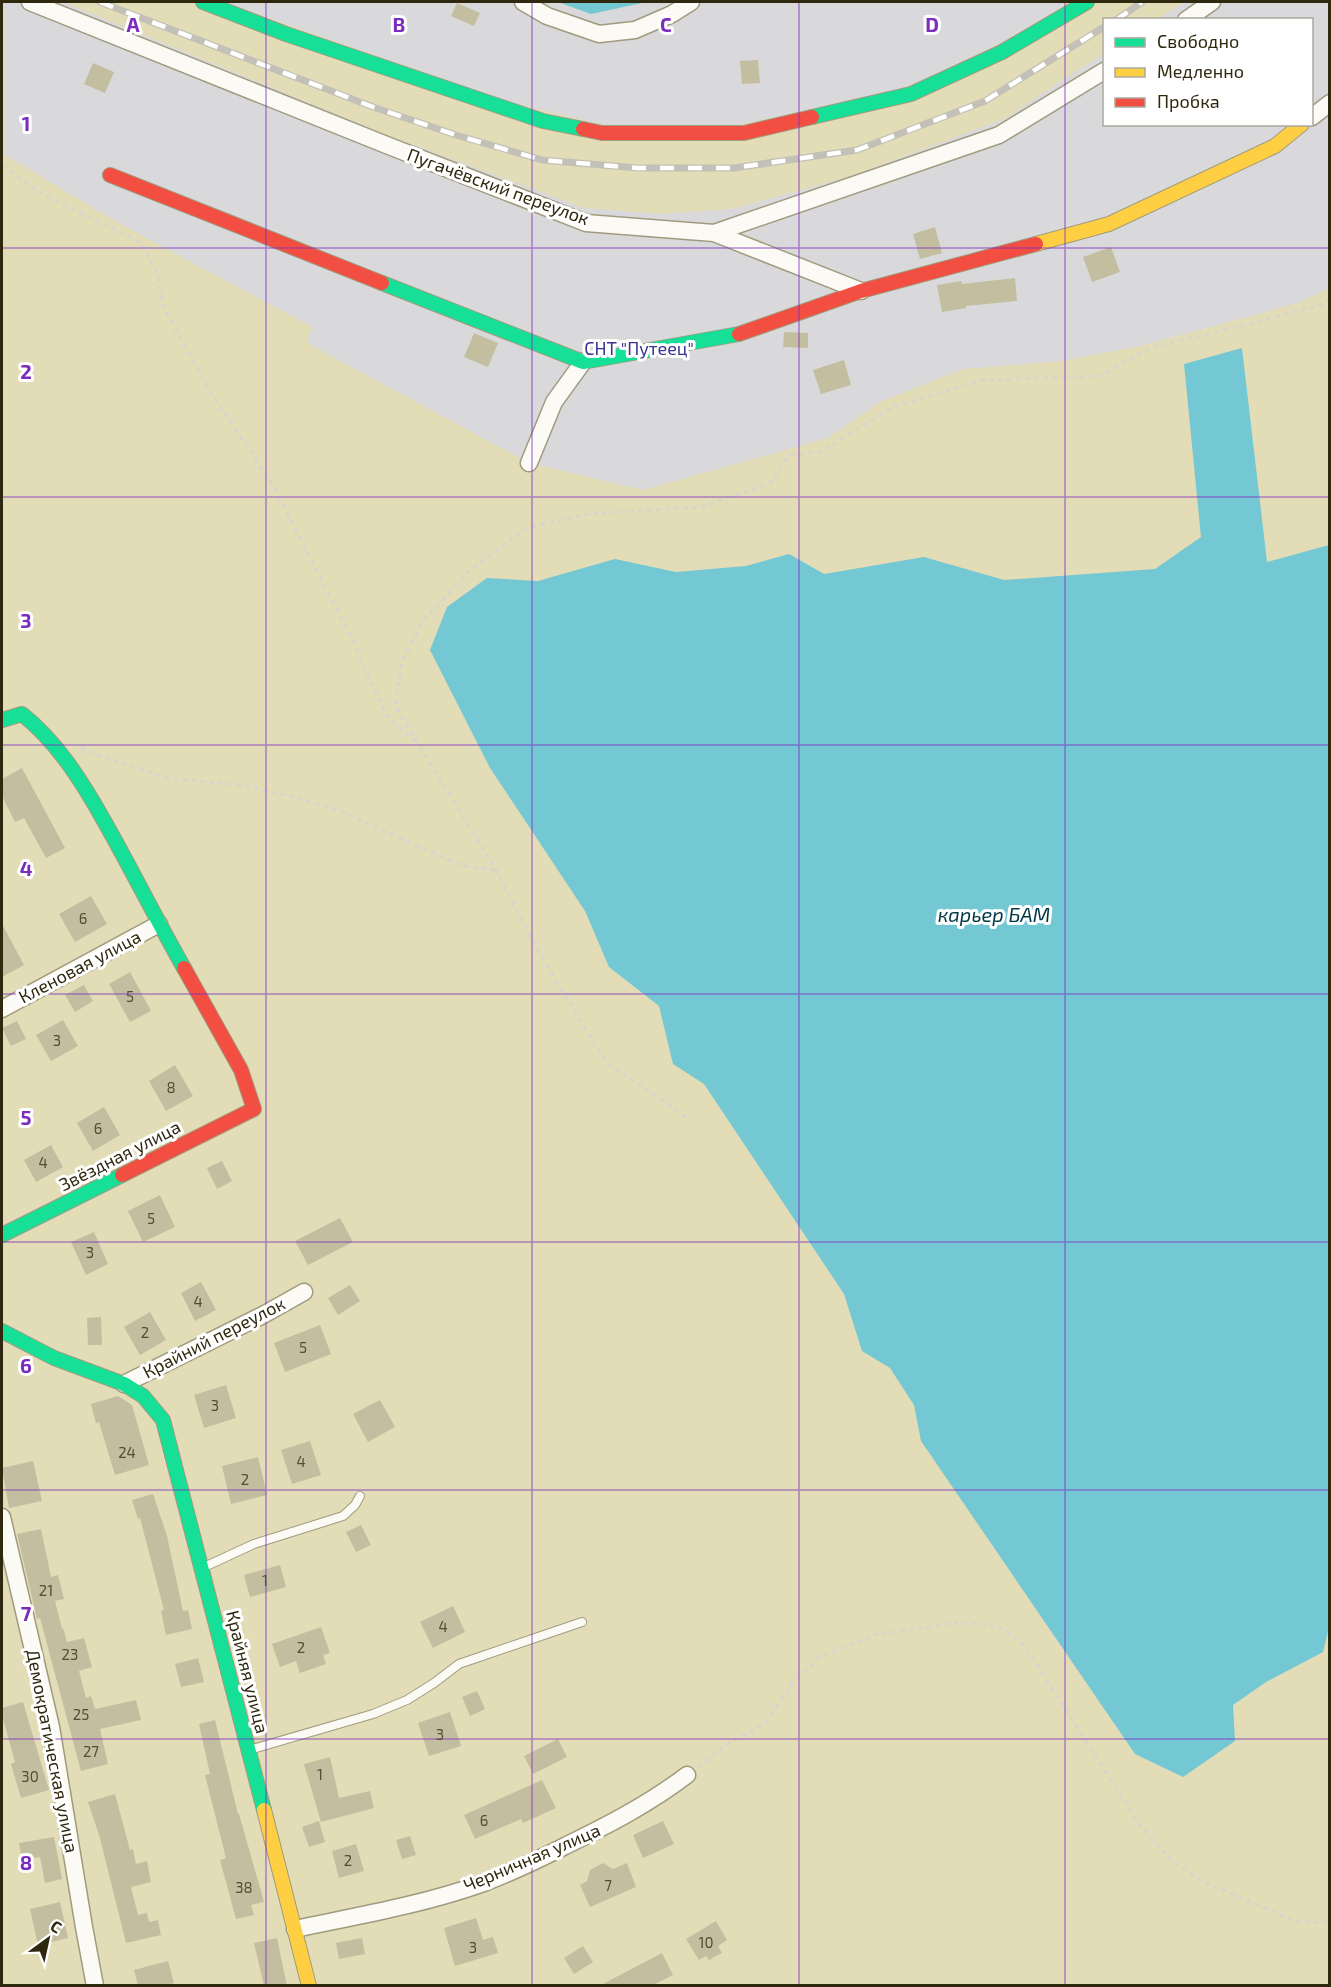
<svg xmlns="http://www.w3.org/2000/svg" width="1331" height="1987" viewBox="0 0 1331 1987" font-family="'Exo 2',sans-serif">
	<rect width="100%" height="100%" fill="#e2dcb7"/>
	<path fill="#d9d9db" d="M2,2H63L390,136L584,208L661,214L732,209L851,176L1004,119L1104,53V124H1312V20L1157,19L1185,2H1329V288L1301,302L1141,346L1060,361L963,369L880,402L828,438L643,490L529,463L307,343L312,327L115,221L2,153Z
		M222,2H558L591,14L647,2H1068L1027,31L901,90L733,126L602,125L505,101Z"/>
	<path fill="#73c8d4" d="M558,2H647L591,14Z
		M1242,348L1267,562L1329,545L1330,1623L1323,1652L1266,1682L1233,1705L1235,1741L1183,1777L1135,1754L921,1441L914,1405L890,1368L862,1351L844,1294L704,1084L673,1064L659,1006L609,967L585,911L490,768L430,650L447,607L487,578L538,581L615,559L676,572L746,566L789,554L824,574L924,557L1004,580L1155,569L1201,537L1184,364Z"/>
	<path fill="#c3bea0" d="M457,3L480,13L474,26L451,16Z
		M758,60L760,83L742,84L740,61Z
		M93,63L114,72L105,93L84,84Z
		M935,227L942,253L920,259L913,234Z
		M1111,247L1120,272L1092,282L1083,257Z
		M1015,278L1017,301L966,306V308L942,312L937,285L961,281L962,284Z
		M784,332L808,333V348L783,347Z
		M474,333L498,343L488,367L464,357Z
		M844,360L851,385L821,394L813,370Z
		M22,768L65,848L46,858L24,818L15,822L2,796V779Z
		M91,896L107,924L75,942L59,914Z
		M2,924L24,965L2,977Z
		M130,972L151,1011L130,1022L109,984Z
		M84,985L93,1001L75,1012L65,995Z
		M63,1020L78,1046L51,1061L36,1035Z
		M17,1021L26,1039L11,1046L2,1028Z
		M175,1065L193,1096L166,1111L149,1081Z
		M104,1107L120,1135L93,1151L77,1123Z
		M51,1145L63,1167L36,1182L24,1160Z
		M222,1161L232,1181L217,1189L207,1168Z
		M160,1195L175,1227L143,1242L128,1211Z
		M340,1218L353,1242L308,1265L295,1241Z
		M94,1232L108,1264L86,1275L71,1242Z
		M201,1282L216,1310L195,1321L181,1293Z
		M350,1285L360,1301L338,1315L328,1298Z
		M150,1312L166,1340L140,1355L124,1327Z
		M101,1317L102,1345H88L87,1318Z
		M320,1325L331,1354L285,1372L274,1343Z
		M226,1385L236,1418L204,1428L194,1395Z
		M118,1396L132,1405L149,1465L115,1475L99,1422L96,1423L91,1404Z
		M380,1400L395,1427L368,1442L353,1414Z
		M310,1441L321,1475L292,1484L281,1450Z
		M258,1457L267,1495L231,1504L222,1466Z
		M33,1461L42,1501L9,1508L2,1468Z
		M153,1494L167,1536L183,1611L188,1610L192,1629L166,1635L161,1611L164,1610L140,1518L138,1519L132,1500Z
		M361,1525L371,1545L356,1552L346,1532Z
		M41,1529L51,1577L58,1575L64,1599L55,1601L62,1629L63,1628L67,1642L84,1638L92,1667L79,1671L86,1698L91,1696L95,1709L136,1700L141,1720L100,1729L108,1764L81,1771L40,1618L37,1619L17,1534Z
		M280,1565L286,1587L250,1597L244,1575Z
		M453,1606L465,1632L433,1648L420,1622Z
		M321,1627L330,1653L323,1655L326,1664L300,1673L296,1661L280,1667L272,1644Z
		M198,1658L204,1682L181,1687L175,1664Z
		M477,1691L485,1709L470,1716L462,1697Z
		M23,1702L49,1790L21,1798L11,1764L15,1762L2,1715V1708Z
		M450,1712L461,1746L429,1756L418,1723Z
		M215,1720L238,1814H239L264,1902L251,1905L254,1915L236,1919L220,1860L226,1858L205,1775L210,1774L199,1724Z
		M558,1739L567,1757L533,1774L524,1756Z
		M330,1757L339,1798L370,1791L374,1808L321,1822L304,1764Z
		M542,1780L556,1808L523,1823L521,1819L475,1839L464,1815Z
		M115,1794L130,1850L133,1849L136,1864L147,1861L151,1882L131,1887L138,1915L147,1913L149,1922L158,1920L161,1935L126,1943L100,1838L88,1802Z
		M319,1821L325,1842L309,1847L302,1827Z
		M663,1821L674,1844L643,1858L633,1835Z
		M410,1836L416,1855L402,1859L396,1840Z
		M54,1837L62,1879L45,1883L40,1857L22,1860L19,1843Z
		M356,1844L364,1871L339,1878L332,1851Z
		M603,1863L613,1869L627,1863L636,1887L590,1907L580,1885L587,1881L590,1870Z
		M60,1902L68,1938L38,1945L30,1909Z
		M476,1918L483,1940L493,1937L498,1953L455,1966L444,1928Z
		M716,1921L727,1940L718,1946L722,1953L709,1960L706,1956L699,1960L686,1939Z
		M277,1938L287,1986H264L254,1943Z
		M362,1938L365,1954L339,1959L336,1943Z
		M583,1946L593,1962L574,1974L564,1958Z
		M662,1953L673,1975L651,1986H599Z
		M168,1961L174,1983L163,1986H138L134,1970Z"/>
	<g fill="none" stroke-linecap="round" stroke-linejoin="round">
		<defs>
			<path id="lane" d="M202,1568L254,1544L343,1516L355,1505L360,1496
				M249,1750L373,1714L407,1700L434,1683L459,1664L582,1622"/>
			<path id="street" d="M30,2L389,146L586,223L714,233L999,135L1104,71
				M523,2L547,16L599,34L635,30L672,14L691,2
				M1186,20L1212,2
				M1312,117L1330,103
				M714,233L861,291
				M529,463L554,402L583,362
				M2,1009L159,924
				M124,1384L263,1315L304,1292
				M2,1517L51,1727L84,1927L95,1986
				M295,1929C357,1916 421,1905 481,1884C510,1873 538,1860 565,1846C608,1825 649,1804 687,1775"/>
			<path id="fast" d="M203,2L286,34L543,121L583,129
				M812,117L911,94L1002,52L1087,2
				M382,283L583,362L739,334
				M2,720L22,714C57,742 81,780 103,819C131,868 156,919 184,968
				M2,1235L122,1175
				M2,1331L54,1358L124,1384L143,1396L163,1420L264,1810"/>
			<path id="slow" d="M1036,244L1109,224L1275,146L1302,124
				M264,1810L309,1986"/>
			<path id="jam" d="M583,129L602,133H744L812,117
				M110,175L382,283
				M739,334L861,291L1036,244
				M122,1175L254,1109L241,1070L184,968"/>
		</defs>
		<use href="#lane" stroke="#a09b7e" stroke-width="10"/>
		<use href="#street" stroke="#a09b7e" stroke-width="19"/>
		<use href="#fast" stroke="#a09b7e" stroke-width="16"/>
		<use href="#slow" stroke="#a09b7e" stroke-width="16"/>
		<use href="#jam" stroke="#a09b7e" stroke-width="16"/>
		<path stroke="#d8d6ca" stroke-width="3" stroke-dasharray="4.5 4.5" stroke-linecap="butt" d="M2,166L48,197L140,242L158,274L162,304L214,398L273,485L355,645L386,715L416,743
			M81,746L87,751L166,778L250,786L336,809L462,866L496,870
			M686,1117L606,1062L536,948L496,870L395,706L402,661L423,621L470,570L526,528L590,514L701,507L770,483L789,455L820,452L895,406L982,380L1099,376L1152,347L1214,333L1323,304L1330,299
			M698,1767L729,1743L764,1724L792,1684L821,1656L875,1635L955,1623L983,1624L1006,1630L1027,1649L1140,1825L1171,1860L1200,1880L1295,1921L1325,1923L1330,1920"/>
		<use href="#lane" stroke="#fbfaf4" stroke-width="8"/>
		<use href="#street" stroke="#fbfaf4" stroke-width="16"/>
		<use href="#fast" stroke="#16e098" stroke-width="14"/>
		<use href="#slow" stroke="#ffcf43" stroke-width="14"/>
		<use href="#jam" stroke="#f24e42" stroke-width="14"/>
		<defs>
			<path id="rail" d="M100,2L373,107L456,135L542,160L637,168H734L857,150L985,101L1104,27
				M1116,20L1142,2"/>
		</defs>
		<use href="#rail" stroke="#c3c1b7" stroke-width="7"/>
		<use href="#rail" stroke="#fff" stroke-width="4.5" stroke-dasharray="14" stroke-linecap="butt"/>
	</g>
	<path fill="none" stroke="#7b2cbf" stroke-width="1.5" stroke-opacity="0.55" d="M266,2V1986M532,2V1986M799,2V1986M1065,2V1986M2,248H1330M2,497H1330M2,745H1330M2,994H1330M2,1242H1330M2,1490H1330M2,1739H1330"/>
	<g text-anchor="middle" stroke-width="6" stroke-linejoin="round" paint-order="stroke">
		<g font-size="15" fill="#534e32">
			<text x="83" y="924">6</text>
			<text x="130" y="1002">5</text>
			<text x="57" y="1046">3</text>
			<text x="171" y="1093">8</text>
			<text x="98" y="1134">6</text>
			<text x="43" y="1168">4</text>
			<text x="151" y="1224">5</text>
			<text x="90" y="1258">3</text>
			<text x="198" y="1307">4</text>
			<text x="145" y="1338">2</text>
			<text x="303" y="1353">5</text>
			<text x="215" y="1411">3</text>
			<text x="127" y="1458">24</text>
			<text x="301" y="1467">4</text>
			<text x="245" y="1485">2</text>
			<text x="265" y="1586">1</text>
			<text x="46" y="1596">21</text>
			<text x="443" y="1632">4</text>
			<text x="301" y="1653">2</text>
			<text x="70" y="1660">23</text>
			<text x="81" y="1720">25</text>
			<text x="440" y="1740">3</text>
			<text x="91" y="1757">27</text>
			<text x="320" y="1780">1</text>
			<text x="30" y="1782">30</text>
			<text x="484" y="1826">6</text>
			<text x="348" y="1866">2</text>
			<text x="608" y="1891">7</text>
			<text x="244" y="1893">38</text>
			<text x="706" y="1948">10</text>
			<text x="473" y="1953">3</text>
		</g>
		<g font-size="18" fill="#2e290e" stroke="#fff">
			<text transform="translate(498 187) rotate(20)" y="6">Пугачёвский переулок</text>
			<text transform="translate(80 967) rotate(-28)" y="6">Кленовая улица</text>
			<text transform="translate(120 1156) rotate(-27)" y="6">Звёздная улица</text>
			<text transform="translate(214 1338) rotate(-27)" y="6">Крайний переулок</text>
			<text transform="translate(247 1672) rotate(76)" y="6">Крайняя улица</text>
			<text transform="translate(52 1751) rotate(79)" y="6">Демократическая улица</text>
			<text transform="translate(532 1858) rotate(-23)" y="6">Черничная улица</text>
		</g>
		<g font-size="18" fill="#393490" stroke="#fff">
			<text x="639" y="355">СНТ "Путеец"</text>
		</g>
		<g font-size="20" font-style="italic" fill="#003846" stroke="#fff">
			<text x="994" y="922">карьер БАМ</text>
		</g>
	</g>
	<g font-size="20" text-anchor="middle" font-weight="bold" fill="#7b2cbf" stroke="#fff" stroke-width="6" stroke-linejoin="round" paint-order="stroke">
		<text x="133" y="32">A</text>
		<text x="399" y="32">B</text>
		<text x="666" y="32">C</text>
		<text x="932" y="32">D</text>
		<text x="26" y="131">1</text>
		<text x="26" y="379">2</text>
		<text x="26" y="628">3</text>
		<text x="26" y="876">4</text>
		<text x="26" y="1125">5</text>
		<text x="26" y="1373">6</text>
		<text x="26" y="1621">7</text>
		<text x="26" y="1870">8</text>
	</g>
	<rect width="1331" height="1987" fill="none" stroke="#2e290e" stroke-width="6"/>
	<rect x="1103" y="18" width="210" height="108" fill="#ffffff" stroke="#aba99f" stroke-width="1.5"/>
	<rect x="1115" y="38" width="30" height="9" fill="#16e098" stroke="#aba99f" stroke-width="1.5"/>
	<text x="1157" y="48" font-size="18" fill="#2e290e">Свободно</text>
	<rect x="1115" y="68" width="30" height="9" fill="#ffcf43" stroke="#aba99f" stroke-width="1.5"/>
	<text x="1157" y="78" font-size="18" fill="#2e290e">Медленно</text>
	<rect x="1115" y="98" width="30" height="9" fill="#f24e42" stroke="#aba99f" stroke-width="1.5"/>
	<text x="1157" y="108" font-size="18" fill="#2e290e">Пробка</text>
	<g transform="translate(48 1939) rotate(33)" stroke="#ffffff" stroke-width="4.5" paint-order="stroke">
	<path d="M0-4.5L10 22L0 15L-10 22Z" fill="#2e290e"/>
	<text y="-9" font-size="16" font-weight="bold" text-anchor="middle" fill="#2e290e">С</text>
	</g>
</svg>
